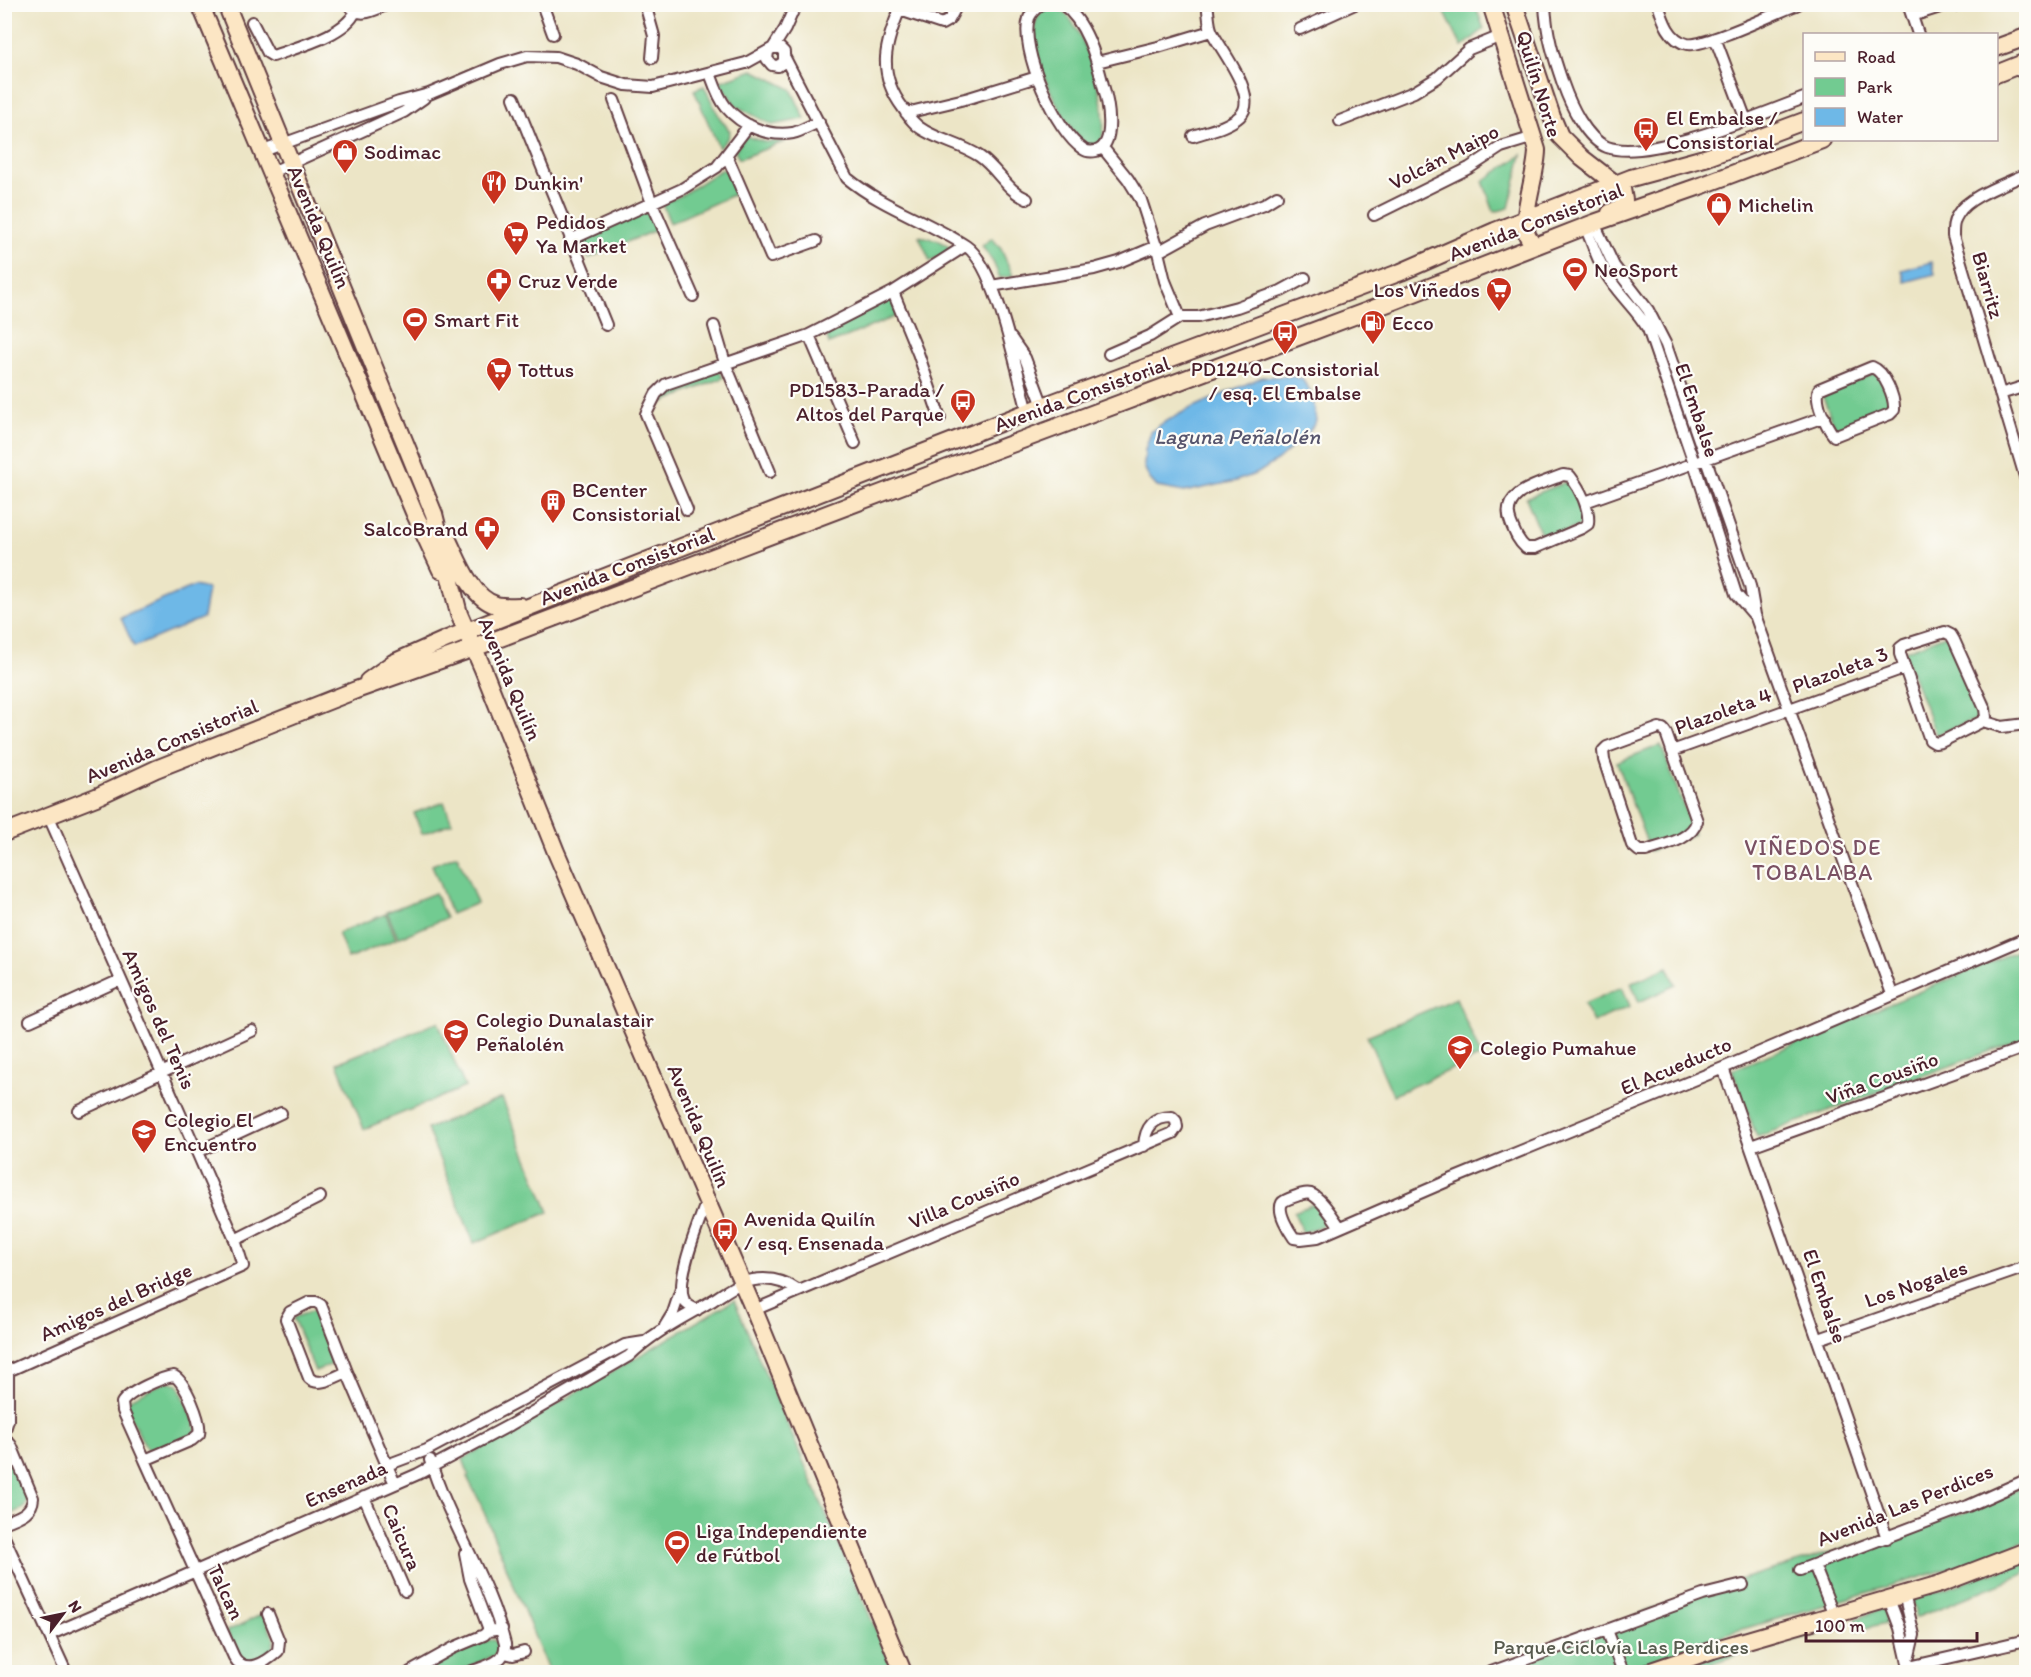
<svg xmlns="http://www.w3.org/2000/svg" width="2031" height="1677" viewBox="0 0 2031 1677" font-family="Itim,sans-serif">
	<rect width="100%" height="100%" fill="#fdfcf7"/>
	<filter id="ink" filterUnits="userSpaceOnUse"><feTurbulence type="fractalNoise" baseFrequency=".0167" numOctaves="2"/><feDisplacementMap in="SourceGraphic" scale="12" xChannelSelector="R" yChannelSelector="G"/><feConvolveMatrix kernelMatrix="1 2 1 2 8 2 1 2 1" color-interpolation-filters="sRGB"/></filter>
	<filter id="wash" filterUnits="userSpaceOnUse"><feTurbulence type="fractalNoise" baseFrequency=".008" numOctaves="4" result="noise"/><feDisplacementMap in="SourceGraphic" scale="24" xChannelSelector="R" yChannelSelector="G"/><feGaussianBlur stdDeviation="1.35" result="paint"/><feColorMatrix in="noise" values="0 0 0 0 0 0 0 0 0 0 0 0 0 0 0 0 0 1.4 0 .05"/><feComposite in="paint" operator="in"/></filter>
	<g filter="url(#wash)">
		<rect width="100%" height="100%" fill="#ece5c6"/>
		<path fill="#72cb91" stroke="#5e755e" stroke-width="1.5" d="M1441,5H1475L1484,29L1462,47Z
			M1048,8C1055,8 1060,9 1065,13C1086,33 1115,121 1099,145L1089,146C1064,133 1009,21 1048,8Z
			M753,70L791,89L805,119L772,125L736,106L719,82Z
			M704,86L720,118L730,131L728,138L719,148L694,90Z
			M746,136L765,142L786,141L739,159L735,150Z
			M1522,155L1509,208L1494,212L1483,181Z
			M722,169L728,171L737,193L670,223L662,203L680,196Z
			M646,211L651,213L658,229L589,258L581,240Z
			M919,236L938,240L953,250L930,261Z
			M992,238L1001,249L1013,276L1000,278L993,262L982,246Z
			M887,300H893L899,315L829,344L826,332Z
			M718,368L723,378L656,405L669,390Z
			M1878,372L1893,409L1837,432L1822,395Z
			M1571,480L1589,522L1544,541L1526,498Z
			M1952,632L1985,716L1936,735L1903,652Z
			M1661,745L1694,834L1650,851L1617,762Z
			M444,802L452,823L422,834L414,813Z
			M457,855L477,903L451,914L432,865Z
			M435,893L446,918L398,938L387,912Z
			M386,914L396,939L348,959L338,933Z
			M2026,947V1038L1757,1137L1732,1070Z
			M1668,967L1676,985L1639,1002L1631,983Z
			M1622,987L1630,1006L1593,1022L1584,1004Z
			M1456,998L1481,1056L1393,1095L1367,1036Z
			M438,1022L465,1087L364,1129L337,1063Z
			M502,1098L549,1212L474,1243L427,1129Z
			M1316,1203L1325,1224L1303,1233L1294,1212Z
			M734,1300L894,1672H549L479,1500L467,1477L469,1475L463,1459Z
			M314,1310L335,1363L315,1371L293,1318Z
			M167,1381L178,1384L195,1423L196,1431L192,1435L154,1452L147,1450L128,1412L127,1405L130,1399Z
			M4,1444L28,1499L24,1508L6,1516Z
			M2026,1486V1540L1989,1557L1729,1633L1624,1672H1476L1715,1587L1970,1511Z
			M2026,1558V1569L2024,1574L1915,1618L1916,1611L1912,1600L2004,1569Z
			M1885,1608L1886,1623L1857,1630L1855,1619Z
			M263,1614L274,1638L273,1650L254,1662L240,1660L227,1631Z
			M1847,1620L1848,1627C1794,1640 1740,1651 1688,1672L1687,1667L1720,1653Z
			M492,1639L498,1644L499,1650L492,1657L456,1672H422L458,1651Z"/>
		<path fill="#6eb8e7" stroke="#5c6c89" stroke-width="1.5" d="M1932,262L1935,274L1905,282L1902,270Z
			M1291,376L1302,379L1313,396L1316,421L1309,432L1278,460L1258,473L1236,481L1184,492L1157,487L1149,478L1144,466L1145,450L1151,432L1163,423L1187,410L1262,377Z
			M194,586L208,589L203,618L134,647L121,618Z"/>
	</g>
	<g filter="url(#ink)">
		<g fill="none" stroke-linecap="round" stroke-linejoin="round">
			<defs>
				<path id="street" d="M348,4C359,20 374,10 388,4
					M542,4L553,34
					M645,4L654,36L652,58
					M902,4C885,43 876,72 903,108C909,117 915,126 925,131C942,141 963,145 979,156C997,168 1007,191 1027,199
					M1041,4C1036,8 1031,12 1029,18C1019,49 1056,132 1083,149C1087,152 1091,152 1096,151C1117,145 1108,101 1103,85C1096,57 1086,21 1062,4
					M1545,4C1546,33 1554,58 1563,84C1570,104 1586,139 1607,147C1649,162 1761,114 1804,98
					M1658,4C1663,20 1669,40 1687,44C1703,48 1778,12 1798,4
					M1908,4L1918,34
					M900,10L942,24L949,20L956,7
					M1912,16L1946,5L1954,6
					M252,22L268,53L273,56C297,47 345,35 355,12
					M1300,29L1355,4
					M1715,38L1746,120
					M773,48L785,29L796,4
					M785,58L847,178C882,207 928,221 966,246C997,267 1017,374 1028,412
					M1097,62L1158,47L1211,31
					M2013,68L2026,74
					M710,73C714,84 718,97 726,107C742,126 768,137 793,133C801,131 811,125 819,122
					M514,98L606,325
					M614,100L652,203L693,296
					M906,113L969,98L1037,77
					M1340,121L1414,92L1437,78L1469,49L1501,36
					M1193,136C1208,131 1228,127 1240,116C1260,97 1220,49 1212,32C1208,24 1209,13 1207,4
					M1103,148L1128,179L1141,200L1158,252L1165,281L1180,317
					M263,151L399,102L429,94L500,64L527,56L556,57L577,64L601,77L626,85L653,87L746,63L773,48H780L784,52V62L778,66L772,65L767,59L768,52
					M727,156L771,257L816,241
					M272,172L404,112L424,98
					M2026,174C2008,183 1968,196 1958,214C1953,221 1953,228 1953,236L2026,480
					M1374,215L1469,168L1501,147L1534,137
					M1594,223L1614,266L1648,310L1666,345L1750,586L1755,615L1892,994
					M1585,226C1593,245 1599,265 1611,281C1622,298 1638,311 1648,329L1694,463L1736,594L1754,615
					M570,240L682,189L717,167L749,125
					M1158,252L1205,226L1264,204L1277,196
					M991,286L1094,269L1119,262L1157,246
					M893,292L918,353L940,418
					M714,326L725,363L770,472
					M809,335L855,443
					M1011,338L1025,358L1043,406
					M1109,354L1150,336L1180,317H1198L1237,307L1281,291L1305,278
					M1872,367C1885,372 1895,398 1894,410L1890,414L1834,436C1826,426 1814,401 1819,389Z
					M2000,394L2026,386
					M1563,475L1570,476C1580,489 1590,508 1588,524L1582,528L1535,548H1526C1518,541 1515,533 1511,523C1498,492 1541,484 1563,475Z
					M1585,502L1824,417
					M687,510L646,414L656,394L666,384L809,335L893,292L965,246
					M1945,632L1951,635L1954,640L1985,709L1986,717L1981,722L1941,742L1935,743L1930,740L1900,654V648L1904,645Z
					M1983,721L2002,727L2026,724
					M1659,728L1663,729L1666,733L1697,821C1692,840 1663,845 1646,851H1639L1632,845L1604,760L1603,751L1607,747Z
					M1672,751L1904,668
					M30,1021L120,980
					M1723,1068L1887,1538
					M79,1111L252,1031
					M1751,1146L2026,1047
					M197,1152L281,1113
					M1340,1227C1332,1216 1324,1202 1313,1195C1308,1192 1304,1194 1299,1195C1295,1197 1285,1199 1282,1203C1277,1212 1289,1231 1294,1238L1301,1239L1318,1237L1450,1180L1723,1068L2026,938
					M235,1240L320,1197
					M310,1302H316L321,1305L347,1372C336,1376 319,1388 309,1378L286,1319L290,1312Z
					M697,1310C693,1308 688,1306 685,1302C673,1284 699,1223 706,1203
					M754,1310L1173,1133L1177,1127L1176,1121L1172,1117C1153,1117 1145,1128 1144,1146
					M665,1326L673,1313L681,1289
					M1819,1339L2026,1267
					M8,1371L243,1266L235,1240L197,1152L49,817
					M347,1372L395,1484
					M174,1376C185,1381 202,1422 199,1434L192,1440L145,1460L123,1411L122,1403C127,1393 162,1377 174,1376Z
					M4,1433L8,1420V1371
					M4,1437L11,1445L33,1498C32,1514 17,1517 4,1523
					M145,1460L234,1657C245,1676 266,1662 278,1651L279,1641L268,1614
					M430,1460C449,1523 489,1579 505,1644C507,1663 485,1666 470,1672
					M387,1465L427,1450L625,1345L644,1342
					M364,1497L405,1591
					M4,1537L66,1672
					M465,1553L470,1579L488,1627V1631
					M1814,1565L1834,1615
					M1800,1570L1968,1506L2026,1480
					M1904,1594L1914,1635L1909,1656
					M1889,1599L1900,1628L1910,1672
					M1607,1630L1623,1672
					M49,1635L418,1474L510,1425L629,1356C652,1333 681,1319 710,1302C720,1296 731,1287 742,1283C762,1276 782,1279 799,1291
					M505,1653L513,1655L524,1652
					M1909,1667L2026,1640
					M410,1672L453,1648L484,1635L488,1631L502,1629
					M1491,1672L1703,1595L1743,1585"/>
				<path id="secondary" d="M200,4L414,512L441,570
					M226,4L434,514L459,614L483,669L556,852L754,1310L903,1672
					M1491,4L1537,150C1537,173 1521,214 1527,234C1528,238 1532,242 1535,246
					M1514,4L1552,117L1560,136L1582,158L1622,189L1624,200L1622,207L1610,213
					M1996,48L2026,37
					M1996,74L2026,62
					M447,538C458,560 471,598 496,605C504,607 512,606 520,606
					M368,681L393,663L447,639L730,528L1043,406L1401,272L1495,231L1631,178L1708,157L1804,121
					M4,833L96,797L156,769L356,690L474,648L982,455L1386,304L1594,223L1703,185L1822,140
					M1648,1672L1713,1650L1940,1584L2026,1551"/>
			</defs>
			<use href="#street" stroke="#623d42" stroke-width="14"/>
			<use href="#secondary" stroke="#623d42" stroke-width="20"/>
			<use href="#street" stroke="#fff" stroke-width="10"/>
			<use href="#secondary" stroke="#fce6c4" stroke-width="16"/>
		</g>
	</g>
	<defs>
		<symbol id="bus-pin" viewBox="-11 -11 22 30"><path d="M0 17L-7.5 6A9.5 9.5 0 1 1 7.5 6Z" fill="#c8321e" stroke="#fdfcf7"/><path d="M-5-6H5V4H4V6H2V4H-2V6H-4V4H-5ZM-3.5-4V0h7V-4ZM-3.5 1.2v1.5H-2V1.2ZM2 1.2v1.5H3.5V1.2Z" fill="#fff"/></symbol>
		<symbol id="shop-pin" viewBox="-11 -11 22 30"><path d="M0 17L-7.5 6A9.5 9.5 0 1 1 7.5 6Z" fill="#c8321e" stroke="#fdfcf7"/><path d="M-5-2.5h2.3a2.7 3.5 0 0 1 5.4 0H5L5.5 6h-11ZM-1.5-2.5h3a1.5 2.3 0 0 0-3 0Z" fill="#fff"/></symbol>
		<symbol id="restaurant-pin" viewBox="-11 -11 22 30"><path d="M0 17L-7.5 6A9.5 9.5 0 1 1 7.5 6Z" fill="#c8321e" stroke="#fdfcf7"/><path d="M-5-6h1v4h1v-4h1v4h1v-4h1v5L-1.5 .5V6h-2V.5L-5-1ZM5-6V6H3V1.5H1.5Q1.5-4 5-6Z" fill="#fff"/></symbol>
		<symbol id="supermarket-pin" viewBox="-11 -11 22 30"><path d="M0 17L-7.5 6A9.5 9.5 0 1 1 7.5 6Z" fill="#c8321e" stroke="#fdfcf7"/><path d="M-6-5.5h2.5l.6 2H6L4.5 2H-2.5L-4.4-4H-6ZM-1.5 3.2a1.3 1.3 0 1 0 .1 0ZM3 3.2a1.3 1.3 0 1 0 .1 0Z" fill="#fff"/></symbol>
		<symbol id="stadium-pin" viewBox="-11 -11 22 30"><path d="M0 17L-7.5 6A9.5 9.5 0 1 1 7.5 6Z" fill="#c8321e" stroke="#fdfcf7"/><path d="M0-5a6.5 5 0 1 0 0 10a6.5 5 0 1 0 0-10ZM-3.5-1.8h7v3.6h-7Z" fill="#fff"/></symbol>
		<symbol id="pharmacy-pin" viewBox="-11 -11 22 30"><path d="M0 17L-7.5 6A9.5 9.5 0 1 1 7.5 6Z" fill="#c8321e" stroke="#fdfcf7"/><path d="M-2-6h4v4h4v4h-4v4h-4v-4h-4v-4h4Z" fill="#fff"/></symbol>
		<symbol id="fuel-pin" viewBox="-11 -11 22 30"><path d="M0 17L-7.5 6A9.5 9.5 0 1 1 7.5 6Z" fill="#c8321e" stroke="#fdfcf7"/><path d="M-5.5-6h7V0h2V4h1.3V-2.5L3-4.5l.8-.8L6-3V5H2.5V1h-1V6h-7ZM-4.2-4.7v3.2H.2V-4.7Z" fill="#fff"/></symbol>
		<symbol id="building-pin" viewBox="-11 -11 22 30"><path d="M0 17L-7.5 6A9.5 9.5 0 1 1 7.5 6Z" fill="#c8321e" stroke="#fdfcf7"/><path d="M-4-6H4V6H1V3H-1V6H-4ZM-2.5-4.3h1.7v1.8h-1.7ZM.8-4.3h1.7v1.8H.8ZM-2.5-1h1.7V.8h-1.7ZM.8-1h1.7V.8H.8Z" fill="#fff"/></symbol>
		<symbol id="school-pin" viewBox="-11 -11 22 30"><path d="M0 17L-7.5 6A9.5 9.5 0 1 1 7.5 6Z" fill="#c8321e" stroke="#fdfcf7"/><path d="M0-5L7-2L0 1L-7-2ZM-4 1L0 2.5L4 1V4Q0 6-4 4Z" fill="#fff"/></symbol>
	</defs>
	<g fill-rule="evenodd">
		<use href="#bus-pin" x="1631" y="115" width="30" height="40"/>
		<use href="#shop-pin" x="330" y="137" width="30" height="40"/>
		<use href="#restaurant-pin" x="479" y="168" width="30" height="40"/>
		<use href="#shop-pin" x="1704" y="190" width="30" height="40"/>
		<use href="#supermarket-pin" x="501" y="219" width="30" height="40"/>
		<use href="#stadium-pin" x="1560" y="255" width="30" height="40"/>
		<use href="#pharmacy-pin" x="484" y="266" width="30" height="40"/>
		<use href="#supermarket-pin" x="1484" y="275" width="30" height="40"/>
		<use href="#stadium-pin" x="400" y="305" width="30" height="40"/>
		<use href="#fuel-pin" x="1358" y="308" width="30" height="40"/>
		<use href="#bus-pin" x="1270" y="318" width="30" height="40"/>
		<use href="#supermarket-pin" x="484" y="355" width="30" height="40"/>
		<use href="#bus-pin" x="948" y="387" width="30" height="40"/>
		<use href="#building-pin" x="538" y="487" width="30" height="40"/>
		<use href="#pharmacy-pin" x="472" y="514" width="30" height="40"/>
		<use href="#school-pin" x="441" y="1017" width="30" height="40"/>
		<use href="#school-pin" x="1445" y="1033" width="30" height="40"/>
		<use href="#school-pin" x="129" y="1117" width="30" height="40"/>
		<use href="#bus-pin" x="710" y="1216" width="30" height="40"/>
		<use href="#stadium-pin" x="662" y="1528" width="30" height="40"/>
	</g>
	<g text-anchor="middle" stroke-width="4.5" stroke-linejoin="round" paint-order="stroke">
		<g font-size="21" fill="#4a1f2b" stroke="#fdfcf7">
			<text transform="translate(1539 84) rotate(73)" y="7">Quilín Norte</text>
			<text transform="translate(1444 157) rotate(-27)" y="7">Volcán Maipo</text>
			<text transform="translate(1536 222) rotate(-21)" y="7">Avenida Consistorial</text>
			<text transform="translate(319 227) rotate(67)" y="7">Avenida Quilín</text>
			<text transform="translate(1988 285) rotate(74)" y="7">Biarritz</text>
			<text transform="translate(1082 394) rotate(-20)" y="7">Avenida Consistorial</text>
			<text transform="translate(1697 410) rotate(71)" y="7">El Embalse</text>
			<text transform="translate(627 566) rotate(-21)" y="7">Avenida Consistorial</text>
			<text transform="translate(1840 670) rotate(-20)" y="7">Plazoleta 3</text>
			<text transform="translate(510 679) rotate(67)" y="7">Avenida Quilín</text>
			<text transform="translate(1723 711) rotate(-20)" y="7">Plazoleta 4</text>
			<text transform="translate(172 741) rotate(-23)" y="7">Avenida Consistorial</text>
			<text transform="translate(159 1019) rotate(66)" y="7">Amigos del Tenis</text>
			<text transform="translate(1676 1066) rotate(-23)" y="7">El Acueducto</text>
			<text transform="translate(1882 1078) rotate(-20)" y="7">Viña Cousiño</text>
			<text transform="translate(699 1126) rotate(67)" y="7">Avenida Quilín</text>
			<text transform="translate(964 1200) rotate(-23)" y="7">Villa Cousiño</text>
			<text transform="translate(1916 1284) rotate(-19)" y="7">Los Nogales</text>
			<text transform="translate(1825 1296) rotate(71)" y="7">El Embalse</text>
			<text transform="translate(116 1302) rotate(-24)" y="7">Amigos del Bridge</text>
			<text transform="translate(346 1484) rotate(-24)" y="7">Ensenada</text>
			<text transform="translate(1905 1505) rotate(-22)" y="7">Avenida Las Perdices</text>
			<text transform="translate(402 1537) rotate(67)" y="7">Caicura</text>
			<text transform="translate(226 1592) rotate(65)" y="7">Talcan</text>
		</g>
		<g font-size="21" fill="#4a1f2b" stroke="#fdfcf7" text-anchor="start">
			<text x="1666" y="125">El Embalse /<tspan x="1666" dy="24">Consistorial</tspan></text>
			<text x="364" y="159">Sodimac</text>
			<text x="514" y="190">Dunkin'</text>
			<text x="1738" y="212">Michelin</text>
			<text x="536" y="229">Pedidos<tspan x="536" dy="24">Ya Market</tspan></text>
			<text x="1594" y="277">NeoSport</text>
			<text x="518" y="288">Cruz Verde</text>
			<text x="1480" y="297" text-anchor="end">Los Viñedos</text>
			<text x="434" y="327">Smart Fit</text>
			<text x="1392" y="330">Ecco</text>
			<text x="1285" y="376" text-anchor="middle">PD1240-Consistorial<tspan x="1285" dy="24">/ esq. El Embalse</tspan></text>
			<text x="518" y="377">Tottus</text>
			<text x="944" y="397" text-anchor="end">PD1583-Parada /<tspan x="944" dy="24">Altos del Parque</tspan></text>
			<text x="572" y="497">BCenter<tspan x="572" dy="24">Consistorial</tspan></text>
			<text x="468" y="536" text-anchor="end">SalcoBrand</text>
			<text x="476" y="1027">Colegio Dunalastair<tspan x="476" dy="24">Peñalolén</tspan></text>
			<text x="1480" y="1055">Colegio Pumahue</text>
			<text x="164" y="1127">Colegio El<tspan x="164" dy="24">Encuentro</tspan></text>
			<text x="744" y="1226">Avenida Quilín<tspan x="744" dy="24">/ esq. Ensenada</tspan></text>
			<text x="696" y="1538">Liga Independiente<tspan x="696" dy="24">de Fútbol</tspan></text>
		</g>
		<g font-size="21" fill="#585b4f" stroke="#fdfcf7">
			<text x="1621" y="1654">Parque Ciclovía Las Perdices</text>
		</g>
		<g font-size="22" font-style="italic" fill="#57556d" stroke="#fdfcf7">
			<text x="1237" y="444">Laguna Peñalolén</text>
		</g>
		<g font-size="22" letter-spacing="1.5" fill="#7a5063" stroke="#fdfcf7">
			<text x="1813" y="855">VIÑEDOS DE<tspan x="1813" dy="25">TOBALABA</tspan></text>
		</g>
	</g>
	<rect width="2031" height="1677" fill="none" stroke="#fdfcf7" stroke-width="24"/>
	<rect x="1803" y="33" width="195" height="108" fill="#fdfcf7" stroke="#b5a4a5" stroke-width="1.5"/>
	<rect x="1815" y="52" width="30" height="9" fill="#fce6c4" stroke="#b5a4a5" stroke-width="1.5"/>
	<text x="1857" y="63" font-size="18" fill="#4a1f2b">Road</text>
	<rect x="1815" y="78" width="30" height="18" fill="#72cb91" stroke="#b5a4a5" stroke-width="1.5"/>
	<text x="1857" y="93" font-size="18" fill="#4a1f2b">Park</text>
	<rect x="1815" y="108" width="30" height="18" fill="#6eb8e7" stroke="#b5a4a5" stroke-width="1.5"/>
	<text x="1857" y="123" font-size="18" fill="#4a1f2b">Water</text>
	<g transform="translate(63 1614) rotate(58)" stroke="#fdfcf7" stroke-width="4.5" paint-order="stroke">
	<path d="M0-4.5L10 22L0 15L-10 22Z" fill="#4a1f2b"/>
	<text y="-9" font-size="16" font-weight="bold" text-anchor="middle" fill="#4a1f2b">N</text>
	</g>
	<path d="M1806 1632v9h171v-9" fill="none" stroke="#4a1f2b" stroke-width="3"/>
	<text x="1815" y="1632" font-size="18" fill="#4a1f2b" stroke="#fdfcf7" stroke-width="4.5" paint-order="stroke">100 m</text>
</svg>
